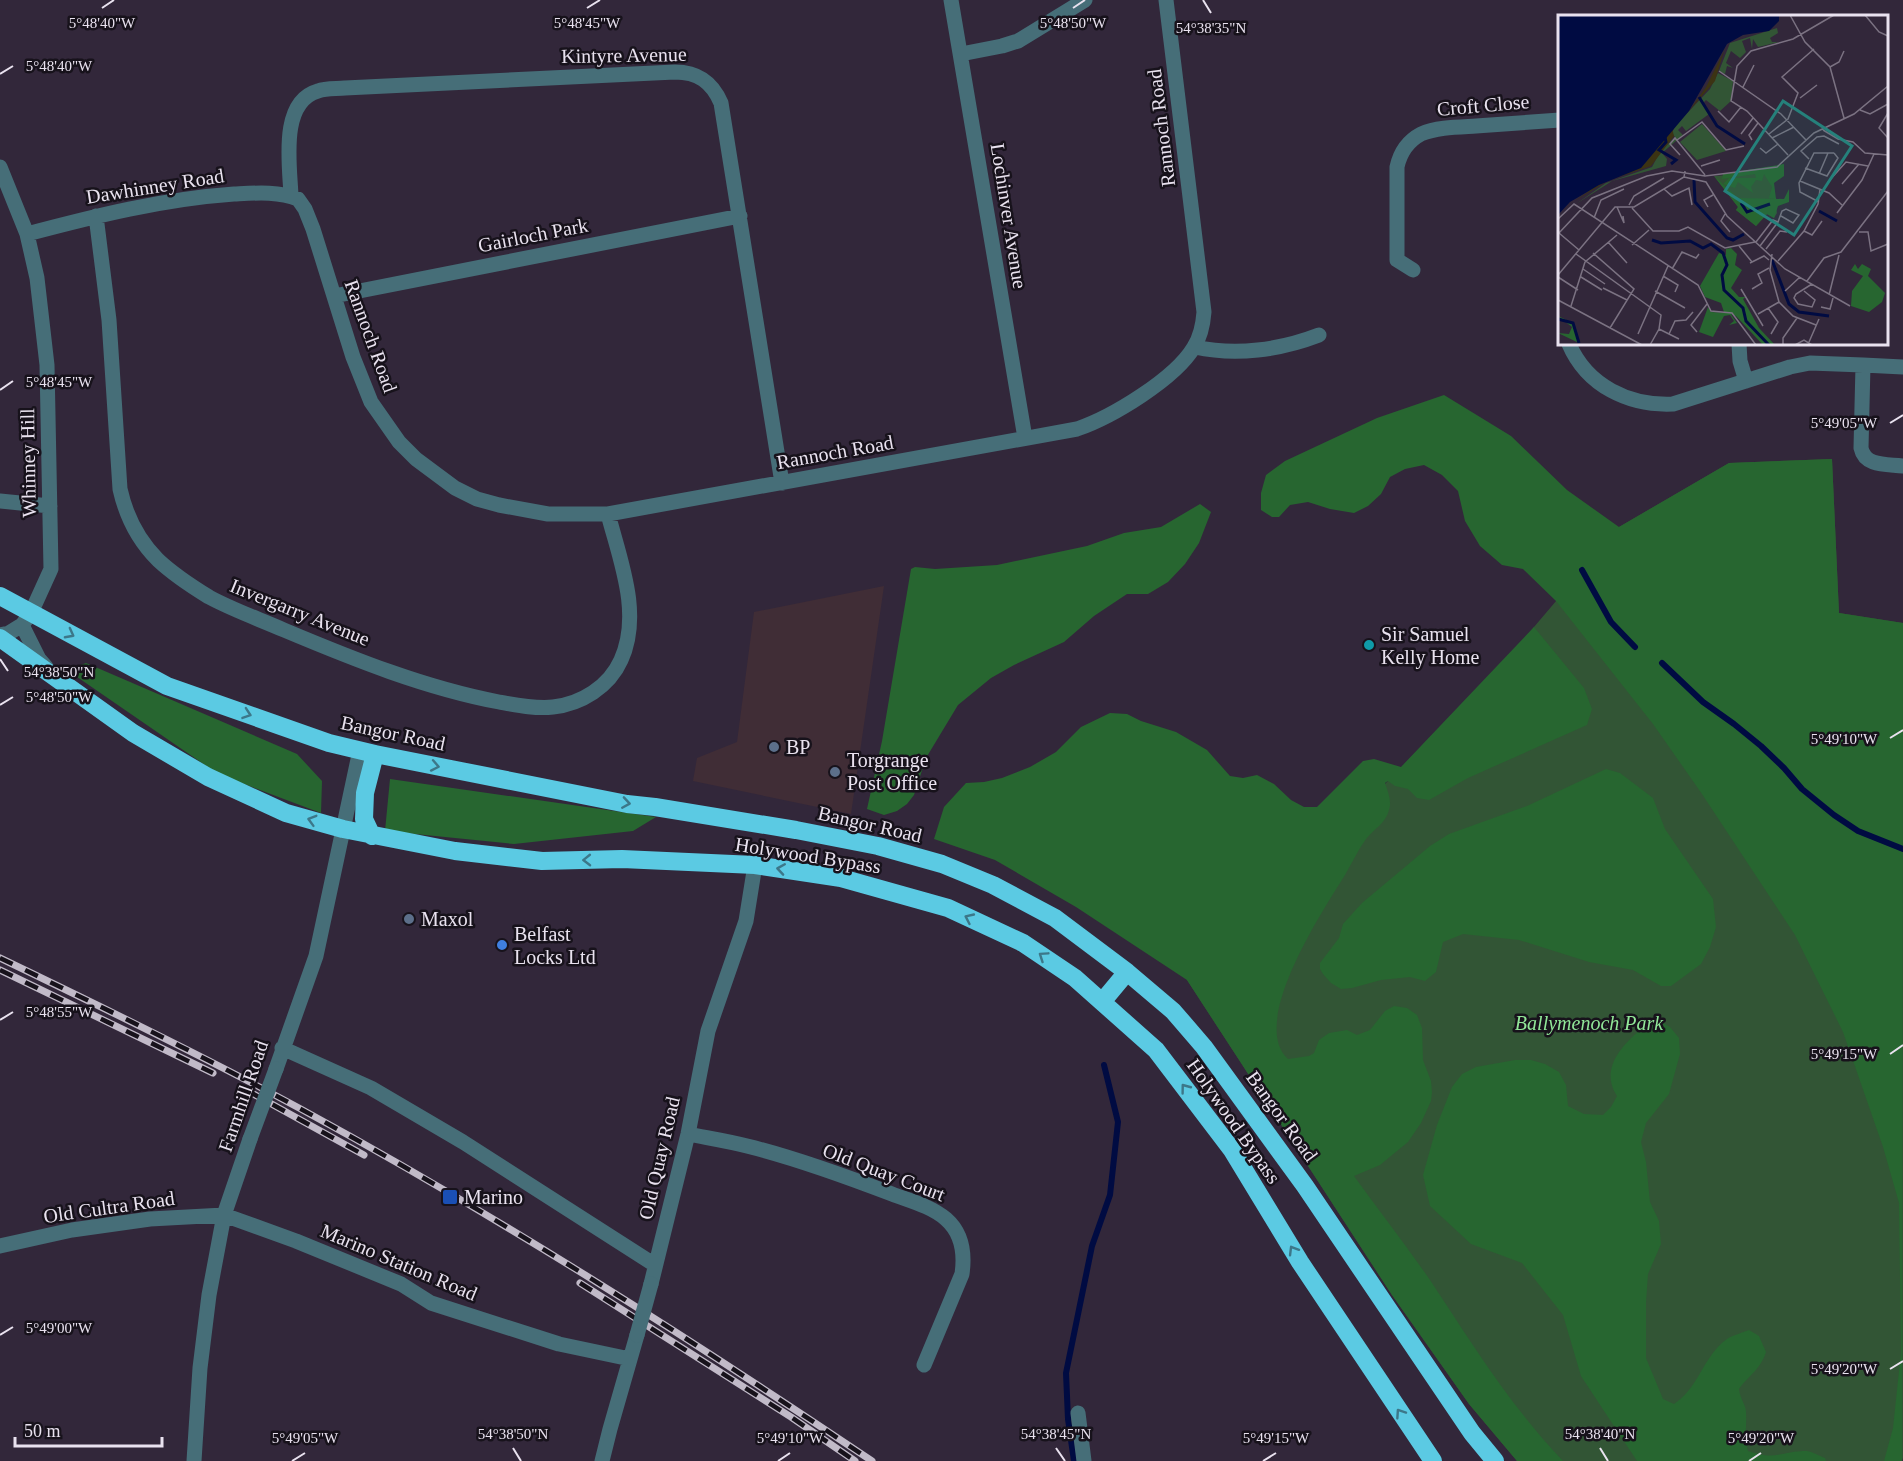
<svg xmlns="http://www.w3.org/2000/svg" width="1903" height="1461" viewBox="0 0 1903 1461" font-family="'Times New Roman',serif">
	<rect width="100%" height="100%" fill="#32273a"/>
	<path fill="#402d36" d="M884,586L851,814L693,781L697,758L737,742L754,612Z"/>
	<path fill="#325535" d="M1832,459L1839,613L1903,623V1458L1902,1461H1517L1469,1404L1392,1295L1187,980L1393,776L1523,640L1619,527L1729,463Z"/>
	<path fill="#276630" d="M1444,395L1511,436L1567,490L1619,527L1729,463L1832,459L1839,613L1903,623L1902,1461H1884L1893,1428L1901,1352L1899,1203L1883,1147L1843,1032L1795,935L1702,794L1653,724L1556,601L1523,569L1502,565L1480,546L1465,521L1458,491L1442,475L1424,465L1405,469L1390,477L1381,494L1368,506L1354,513L1330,509L1308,502L1290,505L1279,517H1272L1261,510V493L1266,475L1285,461L1377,418Z
		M1200,504L1211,512L1199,543L1185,564L1168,582L1148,594H1127L1094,616L1064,642L1014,665L991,678L958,705L926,758L914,795L907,804L897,811L884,815L867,809L882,741L911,569L915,567L935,569L997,565L1087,546L1124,533L1161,527Z
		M1534,627L1584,688L1592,709L1587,725L1468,778L1429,800L1417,798L1408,789L1395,786L1388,781L1385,783C1388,792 1392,801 1389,810C1386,823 1374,829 1366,839C1358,850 1352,863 1345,875C1324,909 1248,1023 1288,1059L1309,1056L1314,1053L1319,1040L1329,1033L1347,1030L1357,1035L1370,1030L1385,1011L1394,1006L1407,1008L1417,1015L1422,1028L1423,1060L1431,1081L1432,1092L1431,1101L1421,1123L1408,1142L1380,1165L1354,1176C1379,1211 1406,1245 1430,1280C1471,1342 1511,1407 1563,1461H1517L1469,1404L1392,1295L1187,980L1076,907L995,860L934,839L944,807L966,783L984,782L1002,778L1030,767L1056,752L1081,727L1110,713L1127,714L1141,721L1176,732L1207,750L1230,776L1243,778L1257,775L1274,784L1291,800L1304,807H1317L1363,761L1374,759L1401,767Z
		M86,663L297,754L322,781L321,813L218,774L67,670Z
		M1606,769L1620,773L1653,798L1665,829L1713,899L1716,927L1710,947L1701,964L1671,986H1661L1633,970L1589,962L1519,940L1463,934L1443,942L1436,972L1425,981L1410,977L1381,980L1352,988L1341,989L1331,983L1323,974L1320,969V963L1339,938L1343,924L1362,903L1430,846L1449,834L1527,806Z
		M390,779L656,817L633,831L514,844L385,831Z
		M1651,1021H1660L1670,1027L1679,1038L1680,1054L1669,1094L1646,1123L1641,1142L1646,1162L1650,1202L1659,1221L1661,1244L1648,1274L1646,1302V1358L1663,1399L1674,1404C1699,1388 1703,1356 1727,1339C1733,1335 1742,1333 1749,1330L1759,1336L1766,1352C1760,1370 1750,1374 1739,1389C1740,1399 1746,1405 1746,1412C1747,1425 1744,1437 1748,1451C1776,1461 1781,1451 1807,1451C1813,1452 1820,1456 1825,1458L1826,1461H1637L1581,1376L1563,1315L1522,1263L1471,1244L1430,1206L1423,1175L1437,1125L1452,1087L1462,1074L1476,1067L1515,1060H1531L1545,1064L1559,1072L1566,1085L1568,1106L1584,1114L1603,1115L1611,1107L1617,1096C1597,1066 1628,1039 1651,1021Z"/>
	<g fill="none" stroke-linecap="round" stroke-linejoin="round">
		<path stroke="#000b42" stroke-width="6" d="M1582,570L1611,622L1635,647
			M1662,663L1703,702L1734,724L1761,746L1784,768L1802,789L1834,815L1858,831L1903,849
			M1074,1461L1068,1419L1066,1373L1092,1246L1110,1195L1118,1122L1104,1065"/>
		<path stroke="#466e78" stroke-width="15" d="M951,0L1025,438
			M961,54L1002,46L1018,41L1085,0
			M0,167L27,234L37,278L47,365L51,569L31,613L22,625L9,633L0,635
			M291,196C290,166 279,102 318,91C326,88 337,89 345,88L675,72C698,72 712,82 721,103L782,483
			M96,216L109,320L120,489C126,516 138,540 158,560C173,574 191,586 209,597C233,610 259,619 284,630C353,659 425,688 499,702C516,705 535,709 553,707C581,704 609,687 621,660C642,614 620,560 608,514
			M27,234C95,216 163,199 234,194C255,193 278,191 298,199L305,209L313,229L353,357L371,402L399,442L416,459L455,488L477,499L499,505L548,514H608L1077,429C1112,417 1175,379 1194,347C1201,336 1203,325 1204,312L1166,0
			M1413,270L1397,260V167C1400,153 1408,141 1421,134C1437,127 1459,127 1476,126C1504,124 1532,122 1560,120
			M334,296L740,216
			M1569,344C1587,386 1629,406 1673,404L1790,367L1810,363L1863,365
			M1739,344L1740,361L1746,381
			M1195,347C1236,356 1280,350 1319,335
			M1903,367L1863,365L1861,448C1865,467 1887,464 1903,466
			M0,501L50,506
			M22,625L39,659L46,667
			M282,1048L371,1088L463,1142L655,1265
			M276,1069L316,956L360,750
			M688,1134C708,1138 728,1141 747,1146C796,1158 845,1176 892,1194C910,1201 931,1206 946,1219C962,1233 965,1253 962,1274L924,1365
			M0,1246L72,1230L150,1219L224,1215L296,1241L401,1284L431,1303L559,1344L630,1359
			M651,1284L688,1134L708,1031L746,921L755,865
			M1078,1413L1084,1461
			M194,1461L200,1368L209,1295L224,1215L250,1139
			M602,1461L610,1429L637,1335"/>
		<path stroke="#5bcae3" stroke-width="18" d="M0,596L167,686L329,743L375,754L627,804L655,807L796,830L878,846L942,864L993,885L1055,918L1127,972L1173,1011L1204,1047L1305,1186L1472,1433L1495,1461
			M0,638L133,733L208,777L286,813L343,829L455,851L542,861L622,859L755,865L841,878L948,908L1023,943L1075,978L1156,1050L1232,1150L1300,1262L1433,1461
			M372,836L364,819L365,793L375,754
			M1102,1002L1127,972"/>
		<defs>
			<path id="rail" d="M0,958C100,1006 201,1055 299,1108C496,1215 686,1336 872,1461
				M0,970L213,1073
				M248,1091L364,1155
				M580,1283L791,1417L855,1461"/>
		</defs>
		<use href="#rail" stroke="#c1bac8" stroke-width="7"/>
		<use href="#rail" stroke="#17121b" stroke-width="4.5" stroke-dasharray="14" stroke-linecap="butt"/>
		<path stroke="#466e78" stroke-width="15" d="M250,1139L276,1069
			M637,1335L651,1284"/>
	</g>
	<defs><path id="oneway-chevron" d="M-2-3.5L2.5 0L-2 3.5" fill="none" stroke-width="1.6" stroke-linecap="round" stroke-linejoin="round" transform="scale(1.5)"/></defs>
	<g stroke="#3c7789">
		<use href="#oneway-chevron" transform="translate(70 634) rotate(28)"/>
		<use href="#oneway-chevron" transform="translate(247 714) rotate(19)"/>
		<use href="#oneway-chevron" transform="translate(435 766) rotate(11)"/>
		<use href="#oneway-chevron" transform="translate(626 803) rotate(9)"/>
		<use href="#oneway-chevron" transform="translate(312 820) rotate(-164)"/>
		<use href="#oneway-chevron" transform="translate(587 860) rotate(179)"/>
		<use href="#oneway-chevron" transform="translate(781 869) rotate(-171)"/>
		<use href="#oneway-chevron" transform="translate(969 918) rotate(-155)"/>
		<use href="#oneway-chevron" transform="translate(1043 956) rotate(-146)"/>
		<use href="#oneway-chevron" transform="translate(1185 1088) rotate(-127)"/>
		<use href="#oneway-chevron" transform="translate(1293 1250) rotate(-121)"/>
		<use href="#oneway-chevron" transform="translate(1400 1413) rotate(-124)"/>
	</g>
	<path fill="none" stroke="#e9e2ef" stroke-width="2" d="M1203,0L1211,13M102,8L114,0M587,8L600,0M1073,8L1085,0M0,74L13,66M0,390L13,381M1890,423L1903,415M0,659L8,671M0,705L13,697M1890,738L1903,730M0,1020L13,1012M1890,1054L1903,1045M0,1335L13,1327M1890,1369L1903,1361M513,1448L521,1461M1056,1448L1065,1461M1600,1448L1608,1461M292,1461L305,1453M778,1461L790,1453M1263,1461L1276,1453M1749,1461L1761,1453"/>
	<circle fill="#0f9aa8" stroke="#17121b" stroke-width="2" cx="1369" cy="645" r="6"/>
	<g fill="#5c6f8a" stroke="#17121b" stroke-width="2">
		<circle cx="774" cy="747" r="6"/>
		<circle cx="835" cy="772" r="6"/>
		<circle cx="409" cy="919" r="6"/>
	</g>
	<circle fill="#3f7fe0" stroke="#17121b" stroke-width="2" cx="502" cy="945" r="6"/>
	<rect fill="#1a4fb4" stroke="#17121b" stroke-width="2" x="442" y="1189" width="16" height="16" rx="3"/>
	<g text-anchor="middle" stroke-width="5" stroke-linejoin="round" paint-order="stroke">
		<g font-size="20" fill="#e9e2ef" stroke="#17121b">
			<text transform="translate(624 55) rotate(-1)" y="7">Kintyre Avenue</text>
			<text transform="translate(1483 105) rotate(-5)" y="7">Croft Close</text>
			<text transform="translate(1161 128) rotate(-97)" y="7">Rannoch Road</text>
			<text transform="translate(155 186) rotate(-9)" y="7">Dawhinney Road</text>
			<text transform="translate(1009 216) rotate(81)" y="7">Lochinver Avenue</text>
			<text transform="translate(533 235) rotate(-11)" y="7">Gairloch Park</text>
			<text transform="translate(371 336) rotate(70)" y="7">Rannoch Road</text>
			<text transform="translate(835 452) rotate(-10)" y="7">Rannoch Road</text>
			<text transform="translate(28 463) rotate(-91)" y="7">Whinney Hill</text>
			<text transform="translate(300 612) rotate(22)" y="7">Invergarry Avenue</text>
			<text transform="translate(393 733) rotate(12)" y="7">Bangor Road</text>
			<text transform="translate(870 824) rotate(13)" y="7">Bangor Road</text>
			<text transform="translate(808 855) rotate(9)" y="7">Holywood Bypass</text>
			<text transform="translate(243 1096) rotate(-71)" y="7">Farmhill Road</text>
			<text transform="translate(1282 1116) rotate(54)" y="7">Bangor Road</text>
			<text transform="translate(1234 1121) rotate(55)" y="7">Holywood Bypass</text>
			<text transform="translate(659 1158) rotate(-77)" y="7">Old Quay Road</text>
			<text transform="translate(884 1172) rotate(21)" y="7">Old Quay Court</text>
			<text transform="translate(109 1207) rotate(-8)" y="7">Old Cultra Road</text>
			<text transform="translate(399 1262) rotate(23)" y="7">Marino Station Road</text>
		</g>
		<g font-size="20" fill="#e9e2ef" stroke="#17121b" text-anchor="start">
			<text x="1381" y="641">Sir Samuel<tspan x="1381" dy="23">Kelly Home</tspan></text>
			<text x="786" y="754">BP</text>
			<text x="847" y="767">Torgrange<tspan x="847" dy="23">Post Office</tspan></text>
			<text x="421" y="926">Maxol</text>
			<text x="514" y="941">Belfast<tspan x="514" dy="23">Locks Ltd</tspan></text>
			<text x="464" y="1204">Marino</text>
		</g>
		<g font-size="20" font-style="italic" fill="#91e798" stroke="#17121b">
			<text x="1589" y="1030">Ballymenoch Park</text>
		</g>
	</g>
	<g transform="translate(1558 15)">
		<rect width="330" height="330" fill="#32273a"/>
		<path d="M219,13L220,18L212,23L214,27H221L200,32L195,24L194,34L192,23L184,26L188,37L182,43L173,36L168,48L175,53L169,51L167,59L161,56L172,28ZM160,58L175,66L173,86L162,96L148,85L145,88L151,99L128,116L124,111L120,115L125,120L104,138L109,144L108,151L54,166L18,189L48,168L94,152L102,137L117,122L114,118L117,111L152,74ZM144,109L168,136L139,145L122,127ZM212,157L219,198L216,203L209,199L198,211L178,195L180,192L156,161Z" fill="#325535"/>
		<path d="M226,149V161L216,168L218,184L211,183L214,172L206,159L204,166L198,165L193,172L195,178L180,167L177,173L165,169L171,163H198L197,159L164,164L165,159ZM156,161L180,183L226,184L231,174V187L220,191L216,203L209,199L198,211L178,195L180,192ZM173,233L179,239L177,250L184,255L173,273L181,282H188L185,284L201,313L217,330H205L178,301L166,297L163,288L147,282L142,271L161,238L168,240V234ZM297,249L300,254L304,249L313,254L310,261L327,278L324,287L311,297L293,291L294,276L305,261L293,255ZM150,292L153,297L172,298L179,308L171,310L176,306L172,300L166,301L155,322L141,317ZM0,301L15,308L21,328L0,318L11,319L14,312Z" fill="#276630"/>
		<path d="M166,36L157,66L131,96L148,72ZM114,113L116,121L93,151L49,166L17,186L40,170L87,148Z" fill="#3c3313"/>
		<path d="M0,0H221V6L211,16L185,20L169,29L131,96L83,153L41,170L12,187L0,200Z" fill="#000b42"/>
		<path fill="none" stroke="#000b42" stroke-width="3" d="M141,82L159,111L187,129M107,122L108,127L101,135L118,145L113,149M136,165L137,187L169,223L175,225L186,219M183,188L189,197L212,189M261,196L279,206M94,225L103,228L132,226L145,233L153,229L165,238L169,250L164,260L166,275L185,293L188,306L211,330M214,245L231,289L241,297L271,301M0,304L15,308L21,328"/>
		<path fill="none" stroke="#7b7282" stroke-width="1.5" d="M232,0L247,27L272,52L286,103M307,0L321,17L330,21M272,52L281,47L286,36M161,56L223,99L248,125M185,72L196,50M242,83L259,70M302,95L312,99L330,89M160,96L171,107L183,92M330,98L321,113L330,123M265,115L280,124L295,127L307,138L330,140M183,119L195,103M211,119L230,104L240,78L224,62L256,34M214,123L236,112M119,125L144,107L168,135L186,131M194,125L191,120L200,108M202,133L208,138L220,129M122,140L112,129L117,123L147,160M230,140L189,96L173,86L179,51L193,36L235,24L276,0M251,144L243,136L259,122L266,121L281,129M143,151L162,145M247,153L269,161L280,143L276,138M261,159L270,138M126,162L148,167L169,201L227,254L292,291M242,166L271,178L284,190M270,167L288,147L310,151M284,169L301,149M106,174L114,181L131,173L134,190M261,187L242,177L241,168L256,138H276M71,190L76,181L106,163M59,192L66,208L65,201M150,192L146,185L155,180M74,193L95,216H121L130,212L167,233L197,227M279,198L304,165L316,139M167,199L163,206L172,217M36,203L43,185L66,174M0,204L16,189L140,270L153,296L174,298L198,330M220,207L224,196L228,194L241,200L235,208L223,201M246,216L254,220L264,206M301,217H310L313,236L330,229M1,218L21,235M0,219L34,183L89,161L114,156L147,161L219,152L256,118L296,99L330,71M50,227L69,248M198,227L215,205L220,207L202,231M74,230L91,215M181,231L194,247M208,234L222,216L229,217M35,238L76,274L52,313M18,239L103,300L101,314L92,330M214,239L212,255L221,287L235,301L258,310M220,246L246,216L260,189L262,174M192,248L206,241L211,245M25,254L47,269M114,254L124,237L138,243L141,239M0,260L57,192H76L126,162L127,156M105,261L120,270L117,277M0,262L20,275M23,262L44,275M249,266L266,243L283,237L330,176M45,273L69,285M183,274L205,311M194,274L204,268L200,259L211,253M97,276L127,293M227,276L242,262M246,276L257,285L254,292L240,289L236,283L238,279L254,269M271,280L281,240M0,285L84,330M13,291L27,247L59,220M263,292L272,294L275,283M210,293L220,307L213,319M200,299L221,287M101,314L121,324M139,317L133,310L149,289M80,319L110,251M111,319L117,306L128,305L135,297M251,327L261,304M225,330V323L239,303M237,330L246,325L254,330"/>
		<path fill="#25817b" fill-opacity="0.15" stroke="#25817b" stroke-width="3" d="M225,86L294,131L236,220L167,176Z"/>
		<rect width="330" height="330" fill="none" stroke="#e9e2ef" stroke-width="3"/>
	</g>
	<g font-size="15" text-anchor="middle" fill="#e9e2ef" stroke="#17121b" stroke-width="5" stroke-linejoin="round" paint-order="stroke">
		<text x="102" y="28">5°48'40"W</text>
		<text x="587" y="28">5°48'45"W</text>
		<text x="1073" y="28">5°48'50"W</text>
		<text x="1211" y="33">54°38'35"N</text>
		<text x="59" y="71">5°48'40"W</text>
		<text x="59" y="387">5°48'45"W</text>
		<text x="1844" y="428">5°49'05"W</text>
		<text x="59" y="677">54°38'50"N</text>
		<text x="59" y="702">5°48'50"W</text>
		<text x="1844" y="744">5°49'10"W</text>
		<text x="59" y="1017">5°48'55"W</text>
		<text x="1844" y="1059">5°49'15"W</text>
		<text x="59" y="1333">5°49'00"W</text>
		<text x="1844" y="1374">5°49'20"W</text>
		<text x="513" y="1439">54°38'50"N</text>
		<text x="1056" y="1439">54°38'45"N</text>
		<text x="1600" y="1439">54°38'40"N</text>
		<text x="305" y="1443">5°49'05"W</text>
		<text x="790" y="1443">5°49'10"W</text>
		<text x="1276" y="1443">5°49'15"W</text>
		<text x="1761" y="1443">5°49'20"W</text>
	</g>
	<path d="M15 1437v9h147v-9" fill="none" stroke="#e9e2ef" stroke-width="3"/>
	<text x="24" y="1437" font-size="18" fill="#e9e2ef" stroke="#17121b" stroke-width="4.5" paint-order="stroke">50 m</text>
</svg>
